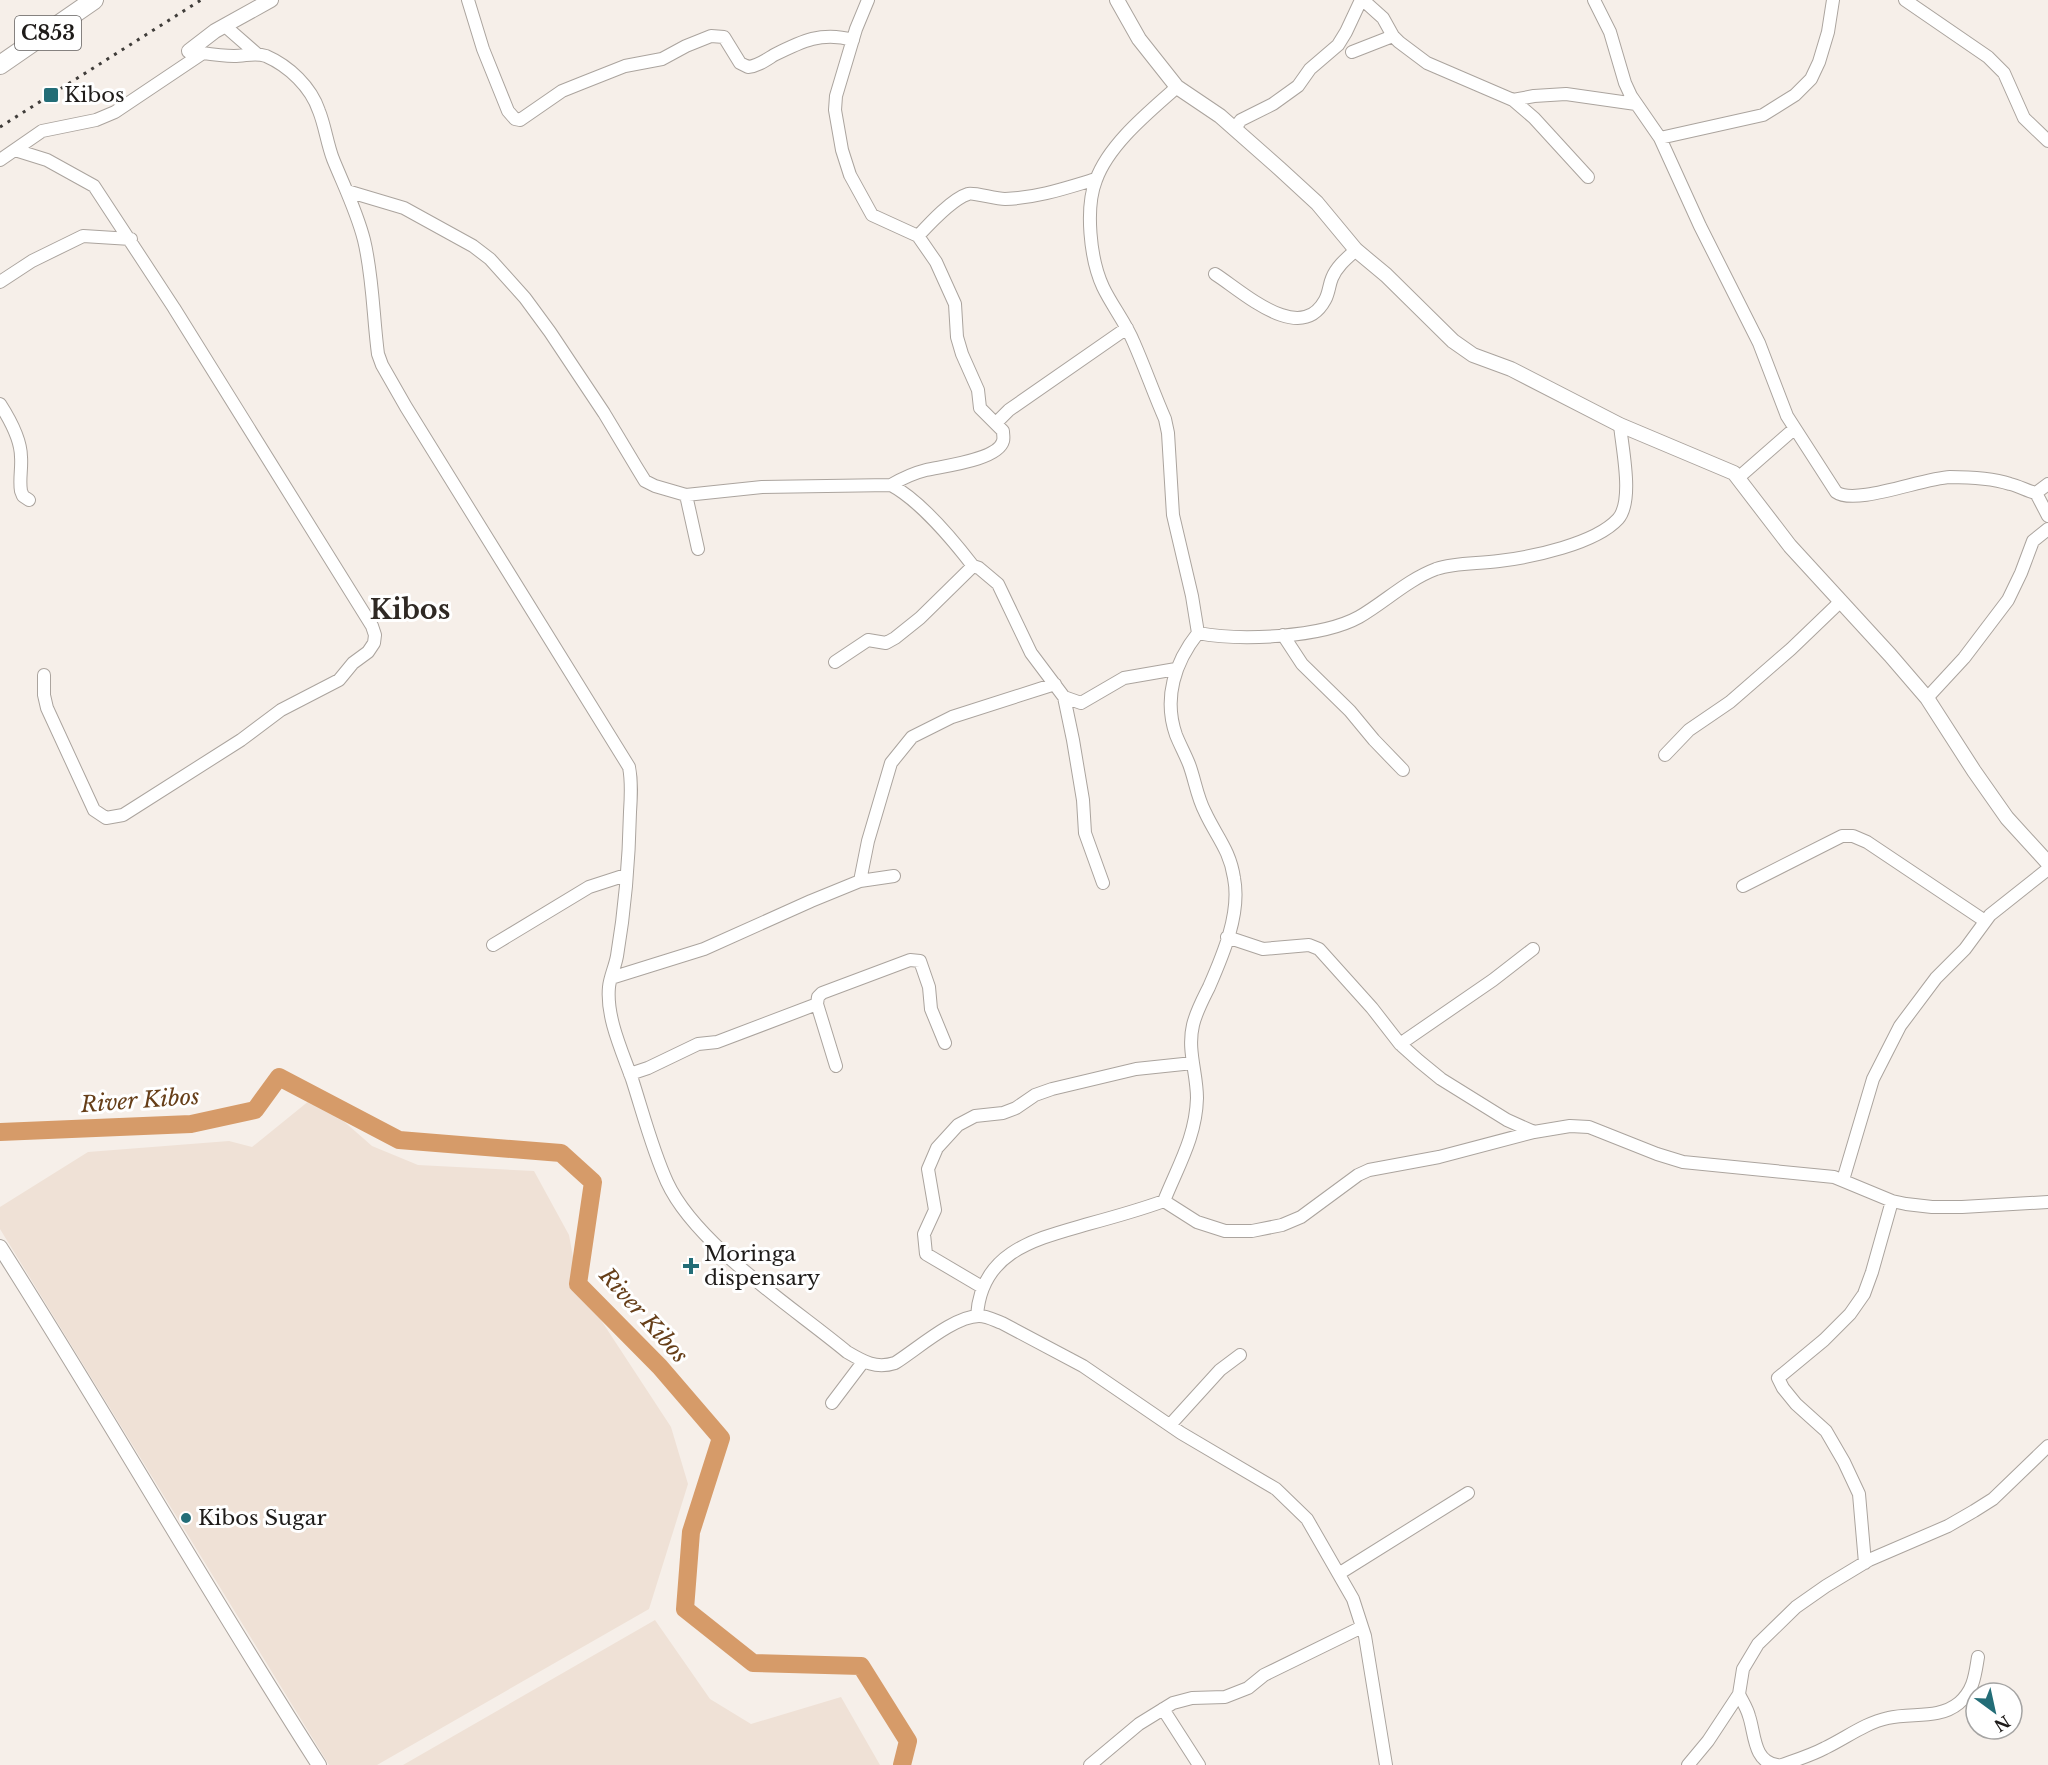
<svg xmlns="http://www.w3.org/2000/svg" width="2048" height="1765" viewBox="0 0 2048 1765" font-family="'Libre Baskerville',serif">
	<rect width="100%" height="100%" fill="#f6efe9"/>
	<path fill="#efe1d6" d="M315,1096L372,1146L418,1165L534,1171L569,1235L578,1285L671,1427L688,1484L649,1609L377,1765H329L0,1229V1207L88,1152L229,1141L252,1147Z
		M655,1620L710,1699L751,1724L841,1697L880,1765H403Z"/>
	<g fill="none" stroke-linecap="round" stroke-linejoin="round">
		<path stroke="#d69b69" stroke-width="18" d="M0,1132L191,1124L255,1110L279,1077L399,1140L561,1153L593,1182L578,1284L660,1367L721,1438L691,1532L685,1609L753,1663L861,1666L908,1741L902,1765"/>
		<defs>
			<path id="minor" d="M468,0L483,49L508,111L515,119L520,120L562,91L582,83L625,66L662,59L686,46L711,36L724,37L740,63L748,67C758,66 766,60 774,55C802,41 822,31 853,40
				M868,0L856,29L836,96L835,110L842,150L850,175L872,215L918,236L936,262L955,304L957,337L962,354L978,390L980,408L1003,431C1003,435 1004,438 1003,441C998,460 943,466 926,470C914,473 901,479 891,485
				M1363,0L1383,18L1393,36L1399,42L1427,63L1513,100L1534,118L1588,177
				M1594,0L1610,32L1625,83L1631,96L1660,138L1700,226L1759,343L1787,416L1836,492C1855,506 1923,478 1950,477C1969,477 1991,478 2010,484C2019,486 2027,491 2036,493L2048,516
				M1905,0L1988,57L2004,73L2024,118L2048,141
				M225,26L257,54
				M189,51C204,53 219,56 234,56C246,56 255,52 266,56C289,66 311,87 319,111C325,126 327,143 333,159C344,186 357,212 364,240C373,277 373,316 378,354L382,365L406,407L629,767C632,782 631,797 630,812C629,860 625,909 617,956C615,967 610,977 609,987C606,1017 622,1051 632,1079C643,1113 652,1149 667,1182C696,1245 793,1307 847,1352C864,1362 876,1369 895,1363C916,1350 954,1316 979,1316C987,1316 994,1320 1002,1323L1083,1366L1181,1433L1276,1489L1307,1519L1353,1599L1365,1636L1386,1765
				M1352,52L1393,36
				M1513,100L1534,96L1566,94L1636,104
				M1234,129L1241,120L1273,104L1298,86L1310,69L1338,45L1346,32L1361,0
				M1660,138L1763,115L1795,95L1811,79L1819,62L1828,32L1833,0
				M15,150L47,160L94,186L174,308L372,626L375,635L374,643L368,652L353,663L339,680L281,710L241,740L123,815L106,818L94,810L47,708L44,695V675
				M0,160L42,131L96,120L115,112L203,53
				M347,191L404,208L473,246L490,259L525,298L550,332L604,413L637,468L645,481L655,486L686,495L762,487L891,485C919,500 953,540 973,566L979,568L998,584L1031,653L1064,697L1081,703L1124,678L1176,669
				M918,236C930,223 952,199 968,194C973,192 995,199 1005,199C1037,198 1066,188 1096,179
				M1215,274C1242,291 1300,346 1325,300C1329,293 1329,285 1332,278C1337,266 1347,258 1356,250
				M0,282L32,261L83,236L131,239
				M0,404C9,418 21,440 21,457C22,468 19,480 21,491L23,496L29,500
				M996,423L1009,410L1127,328
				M1738,478L1794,429
				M2036,493L2048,484
				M686,495L698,549
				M1198,633C1239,641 1321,638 1359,617C1385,602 1407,580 1436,569C1456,562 1478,564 1499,561C1532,557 1595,544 1618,519C1634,501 1622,448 1620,425
				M1283,635L1302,664L1350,711L1374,740L1403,770
				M835,662L868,640L886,643L895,638L920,618L973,566
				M1064,697L1073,740L1083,800L1085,833L1103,883
				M1927,698L1964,658L2008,600L2021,573L2033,541L2048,529
				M1665,755L1689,730L1730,702L1791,649L1841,601
				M860,881L868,841L891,763L912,737L952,717L1055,684
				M1743,886L1842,836H1853L1867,842L1985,921
				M1227,937L1263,949L1309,945L1319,949L1372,1008L1400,1044L1419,1061L1441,1079L1507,1120L1534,1132
				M493,945L589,887L626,875
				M611,978L704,949L811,901L860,881L894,876
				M1400,1044L1493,980L1533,949
				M836,1066L817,1004L818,997L822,993L910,960L920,961L929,987L931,1009L945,1043
				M630,1074L648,1068L698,1044L717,1042L817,1004
				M1843,1180L1873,1079L1900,1026L1936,978L1965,949L1990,915L2048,869
				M1164,1201C1178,1166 1196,1137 1197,1098C1197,1073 1187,1050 1193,1025C1196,1012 1203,999 1209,987C1223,955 1241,913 1234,878C1230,850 1216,836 1205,812C1197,797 1195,780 1189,764C1185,754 1180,745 1176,735C1163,698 1175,662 1198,633L1192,596L1173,515L1168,433L1165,419C1154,394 1145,368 1134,343C1126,323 1112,306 1103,287C1090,259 1085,208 1096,180C1109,144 1149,112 1177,87
				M982,1287L926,1254L924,1234L935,1210L928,1169L937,1148L958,1125L975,1116L1003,1113L1016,1108L1035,1095L1052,1089L1136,1069L1193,1063
				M977,1316C981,1251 1036,1239 1088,1224C1114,1217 1139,1210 1164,1201L1197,1222L1225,1231H1252L1282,1225L1301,1217L1358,1175L1369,1170L1439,1157L1534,1132L1570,1126L1589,1127L1657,1154L1683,1162L1834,1177L1892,1201L1906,1204L1932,1207H1962L2048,1202
				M832,1403L863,1362
				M1170,1425L1220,1370L1240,1355
				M1865,1563L1859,1494L1844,1462L1826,1431L1796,1404L1783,1388L1778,1378L1824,1340L1850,1314L1864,1294L1872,1272L1892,1201
				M1340,1573L1468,1493
				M1739,1694C1742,1701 1747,1708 1749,1716C1755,1733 1753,1762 1777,1765
				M1163,1709L1199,1765
				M1090,1765L1139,1724L1173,1703L1192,1698L1225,1697L1248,1688L1264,1675L1362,1627
				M1688,1765L1708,1741L1739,1694L1743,1669L1758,1644L1796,1607L1826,1586L1869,1560L1948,1526L1974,1511L1993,1499L2048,1446
				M1782,1765C1796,1760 1812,1755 1825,1748C1846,1738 1865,1723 1888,1718C1912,1712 1938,1720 1959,1703C1974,1690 1975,1675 1978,1657"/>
			<path id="tertiary" d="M1117,0L1139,39L1177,87L1220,116L1280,169L1317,203L1356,250L1386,275L1453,341L1473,355L1511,369L1620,425L1734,473L1790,546L1890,655L1927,698L1974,771L2007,818L2048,863
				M189,51L215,31L271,0
				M0,1247C109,1418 209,1594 319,1765"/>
			<path id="primary" d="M0,65L94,0"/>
		</defs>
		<use href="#minor" stroke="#aba49e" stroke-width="14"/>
		<use href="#tertiary" stroke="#aba49e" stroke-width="16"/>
		<use href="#primary" stroke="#aba49e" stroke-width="20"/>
		<use href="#minor" stroke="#fff" stroke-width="12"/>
		<use href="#tertiary" stroke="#fff" stroke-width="14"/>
		<use href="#primary" stroke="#fff" stroke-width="18"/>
		<path stroke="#403d3a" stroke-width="3" stroke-dasharray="3 6" stroke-linecap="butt" d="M0,127L201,0"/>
	</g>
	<g fill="#236d77" stroke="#fff" stroke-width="2">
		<rect x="43" y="87" width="16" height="16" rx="3"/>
		<path d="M688 1257h6v6h6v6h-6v6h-6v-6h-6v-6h6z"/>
		<circle cx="186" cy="1518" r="6"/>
	</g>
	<g text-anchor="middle" stroke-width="6" stroke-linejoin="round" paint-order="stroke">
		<rect fill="#fff" stroke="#625f5e" stroke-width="1.5" x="15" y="16" width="66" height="34" rx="4.5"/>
		<g font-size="20" font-weight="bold" fill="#1e1b19">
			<text x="48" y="40">C853</text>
		</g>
		<g font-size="21" fill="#1e1b19" stroke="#fff" text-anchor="start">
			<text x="64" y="102">Kibos</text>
			<text x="704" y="1261">Moringa<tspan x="704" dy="24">dispensary</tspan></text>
			<text x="198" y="1525">Kibos Sugar</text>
		</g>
		<g font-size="22" font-style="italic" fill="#663e18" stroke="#fff">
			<text transform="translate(140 1100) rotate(-4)" y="8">River Kibos</text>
			<text transform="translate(644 1315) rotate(48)" y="8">River Kibos</text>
		</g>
		<g font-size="27" font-weight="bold" fill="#2f2924" stroke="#fff">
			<text x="410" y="619">Kibos</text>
		</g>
	</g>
	<g transform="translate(1994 1711) rotate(147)"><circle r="28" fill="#ffffff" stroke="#a5a4a3" stroke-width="1.5"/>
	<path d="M0-4.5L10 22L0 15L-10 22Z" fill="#236d77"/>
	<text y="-9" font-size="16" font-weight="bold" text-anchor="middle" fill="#1e1b19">N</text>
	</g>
</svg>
